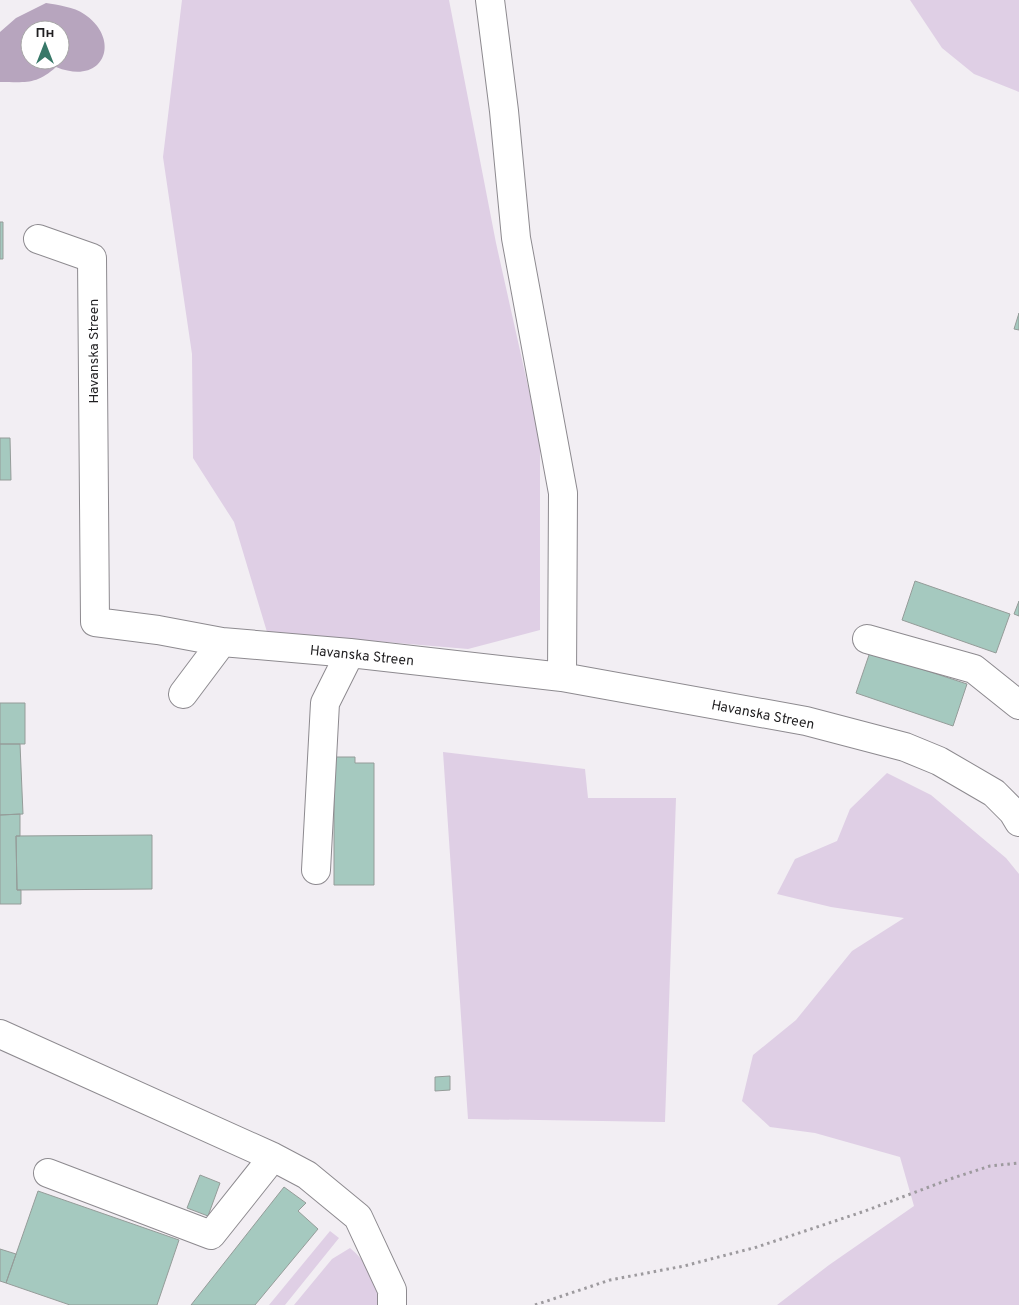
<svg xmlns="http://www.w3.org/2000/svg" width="1019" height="1305" viewBox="0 0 1019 1305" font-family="Overpass,sans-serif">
	<rect width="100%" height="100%" fill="#f2eef3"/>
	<path fill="#dfcfe5" d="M182,0H449L496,243L540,440V630L468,649L267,632L234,522L193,458L192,354L163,157Z
		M910,0H1019V92L974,74L942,48Z
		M443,752L585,769L588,798H676L665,1122L468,1119Z
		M887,773L931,795L1006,858L1019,874V1305H777L829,1265L914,1206L900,1157L815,1133L770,1127L742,1101L753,1055L796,1020L852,951L904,918L831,907L777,894L795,859L837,841L850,809Z
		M330,1231L339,1238L285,1305H269Z
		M350,1248C367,1262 380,1283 377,1305H294L332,1259Z"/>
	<path fill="#b7a5be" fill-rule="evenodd" d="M46,3C58,5 74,7 84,14C122,39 105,87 56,67C36,85 26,82 0,82V32L16,18ZM30,30H60V60H30Z"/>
	<path fill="#a5c9bf" stroke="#959c99" d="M0,222H3V259H0Z
		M1019,313V330L1014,329Z
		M0,438H10L11,480H0Z
		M915,581L1010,614L996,653L902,620Z
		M1019,601V616L1014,614Z
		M870,652L967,684L953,726L856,693Z
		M0,703H25V744H0Z
		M0,744H20L23,814L0,815Z
		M334,757H355V763H374V885H334Z
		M20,814V836H16L17,890H21V904H0V815Z
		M152,835V889L17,890L16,836Z
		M450,1076V1090L435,1091V1077Z
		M200,1175L220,1183L208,1216L187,1208Z
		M284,1187L306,1203L298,1211L318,1229L255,1305H191Z
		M38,1191L179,1240L157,1305H70L6,1283Z
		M0,1249L16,1254L6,1283L0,1281Z"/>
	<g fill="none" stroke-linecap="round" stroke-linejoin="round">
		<defs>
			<path id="minor" d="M490,0L504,111L516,238L563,493L562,677
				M38,239L92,258L95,622L158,630L222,642L350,653L562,677L806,721L905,747L939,761L994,793L1013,812L1019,822
				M867,639L974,669L1019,705
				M183,694L222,642
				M316,870L325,703L350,653
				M0,1034L273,1157
				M48,1173L211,1235L273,1157L307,1175L358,1217L392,1290V1305"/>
		</defs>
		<use href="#minor" stroke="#8d8a8f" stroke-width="30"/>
		<path stroke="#9d9a9e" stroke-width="3" stroke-dasharray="2.5 4" stroke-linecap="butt" d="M535,1305L610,1280L684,1266L757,1247L865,1211L953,1178L990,1166L1019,1163"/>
		<use href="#minor" stroke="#fff" stroke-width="28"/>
	</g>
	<g text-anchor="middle" stroke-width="4" stroke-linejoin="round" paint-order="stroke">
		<g font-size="14" fill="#201f21" stroke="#fff">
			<text transform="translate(93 351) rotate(-90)" y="5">Havanska Streen</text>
			<text transform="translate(362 655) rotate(6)" y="5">Havanska Streen</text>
			<text transform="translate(763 714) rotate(11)" y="5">Havanska Streen</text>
		</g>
	</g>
	<g transform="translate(45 45)"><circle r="24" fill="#ffffff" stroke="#a6a5a6"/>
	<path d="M0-4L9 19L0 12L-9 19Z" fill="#377868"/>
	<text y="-8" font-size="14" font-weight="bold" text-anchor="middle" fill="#201f21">Пн</text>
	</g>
</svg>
